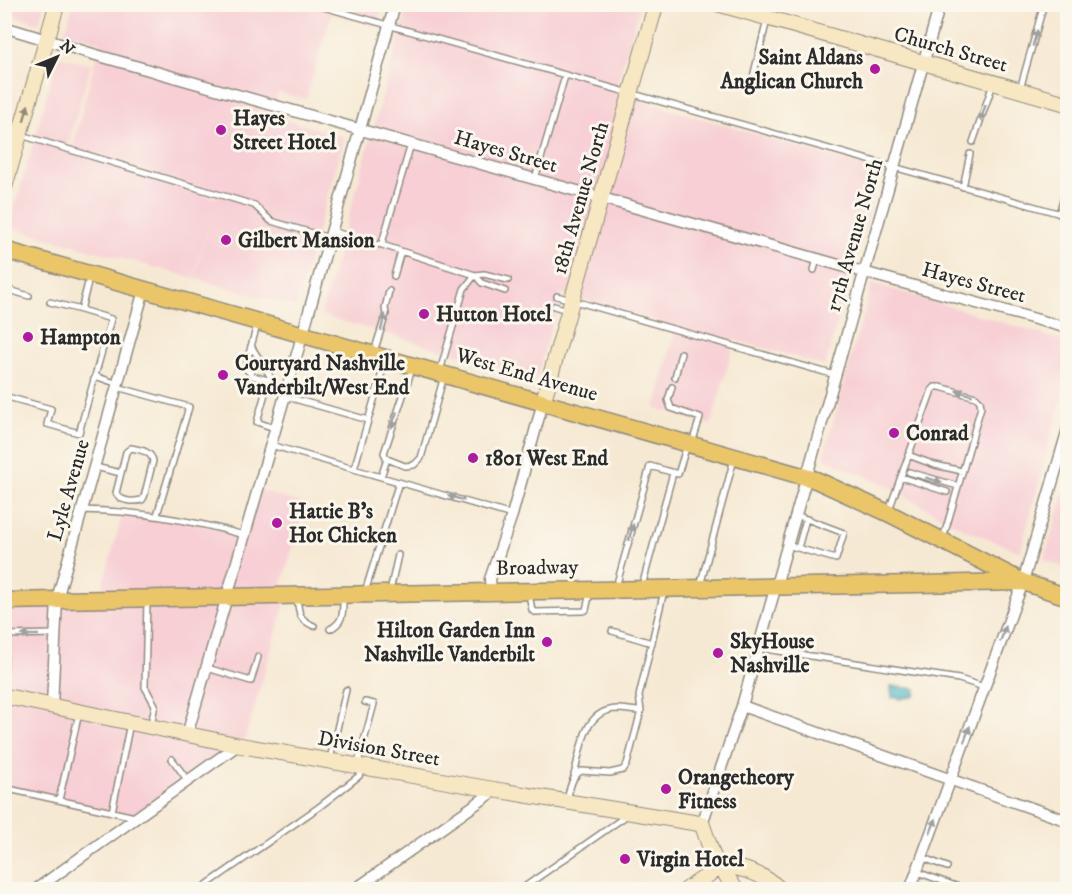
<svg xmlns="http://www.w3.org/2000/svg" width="1072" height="894" viewBox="0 0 1072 894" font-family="'IM FELL DW Pica',serif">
	<rect width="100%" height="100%" fill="#fbf7ec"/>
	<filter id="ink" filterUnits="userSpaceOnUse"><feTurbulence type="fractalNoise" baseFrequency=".0167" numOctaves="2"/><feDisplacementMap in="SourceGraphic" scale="12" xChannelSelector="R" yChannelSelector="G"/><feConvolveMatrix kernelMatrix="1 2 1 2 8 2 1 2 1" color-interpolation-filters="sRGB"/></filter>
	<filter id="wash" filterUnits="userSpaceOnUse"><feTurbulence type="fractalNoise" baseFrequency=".008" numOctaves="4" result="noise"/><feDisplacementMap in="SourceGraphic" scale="24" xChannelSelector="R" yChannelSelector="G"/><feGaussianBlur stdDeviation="1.35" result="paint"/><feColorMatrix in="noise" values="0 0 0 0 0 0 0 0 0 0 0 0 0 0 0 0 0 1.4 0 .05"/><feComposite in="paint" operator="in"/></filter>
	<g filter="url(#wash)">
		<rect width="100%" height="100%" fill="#f6e9d3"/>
		<path fill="#f7cfd4" d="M4,5L5,4L44,5L39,23L5,14Z
			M73,5H383L377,27L332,13L306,99L278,92L272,116L345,137L295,307L194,278L215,203L193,278L9,227L58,56L91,65L66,152L216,198L218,193L72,149L100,42L65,31Z
			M408,5H641L614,93L881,171L825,366L735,340L711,425L655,408L676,327L561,293L537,377L321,315Z
			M872,283L1067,342V379L1020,552L954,524L888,486L825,459V451Z
			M1067,482V569L1044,560Z
			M257,489L305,505L279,595L287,596L245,739L136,818L5,788V601L99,599L123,512L152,514L244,535Z"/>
		<path fill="#49b6c5" stroke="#3a7078" stroke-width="1.5" d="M891,686L916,689L915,696L900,699L898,697L892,698Z"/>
	</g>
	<g filter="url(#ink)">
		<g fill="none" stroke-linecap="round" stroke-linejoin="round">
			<defs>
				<path id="lane" d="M313,4L1068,216
					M753,77L767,20
					M1020,89L1044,4
					M4,130L254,205L271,221L329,238
					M973,142L993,84
					M535,179L565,76
					M963,187L970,154
					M1059,214L1065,192
					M332,231L376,245L382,243L411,144
					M379,244L475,275L484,274L508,280
					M814,270L817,259
					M90,275L81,310L111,319L95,376L118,384
					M475,275L482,283L505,291
					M394,276L401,251
					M4,294L6,289L29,296
					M557,296L835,375
					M50,302L81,310
					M554,306L567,310
					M257,325L247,361V370L253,376L268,380
					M251,346L270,376L257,422L274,428
					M374,352L386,314L385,308L389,291
					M412,369L384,453L387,459L405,466L414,465L421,458L444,376
					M440,371L464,289L475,275
					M675,377L681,353
					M117,387L189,407L157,515
					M672,387L668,400L671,408L700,418L692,443
					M4,396L51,409L47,424L79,433L95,376
					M284,396L368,420
					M271,445L512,515
					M908,455L935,465L962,471
					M95,467L121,473L126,452L131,448C141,450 151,451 153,461L144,497L142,500C133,502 121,502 116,493L121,473
					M354,469L385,362
					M909,472L958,486
					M381,477L387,459
					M901,477L947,492
					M82,510C138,511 191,520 244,535
					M889,510L932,390L935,387H940L976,397L980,401L981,407L943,539
					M1068,537L1063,549L1068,551
					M787,545L836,559L844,533L796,515
					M798,548L806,519
					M642,586L673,473
					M700,586L734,459
					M616,587L650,466L678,474L687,445
					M390,591L398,555
					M365,592L399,482
					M529,595L532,610L534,612L584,611L586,610L590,592
					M297,597C299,613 298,619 314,626
					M147,600L145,687L155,705L151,725
					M330,629C344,622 343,612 343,598
					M612,631L652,643
					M5,635L56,634
					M759,648L959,679L984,687
					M207,668L251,681L258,657
					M4,672L6,602
					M172,759L188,781
					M330,759L346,690
					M358,763L374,704L365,702
					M574,775C581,750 583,710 617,709C625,709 633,711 641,711
					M4,788L135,817
					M59,800L79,713
					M567,800C570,789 571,777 581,771L610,773L623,770L627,764L641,711L639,696L664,591
					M112,812L130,723
					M921,857L947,867
					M917,872L967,890
					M199,890L319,807L359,776L362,768
					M520,890L626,816"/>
				<path id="street" d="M4,27L96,55L874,275L1068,328
					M491,591L490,579L512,515L543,402
					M52,706L57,599L144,290
					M742,706L1068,821
					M187,735L303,333L395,4
					M702,824L742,706L940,4
					M35,890L238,745
					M354,890L496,790
					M910,890L1023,582L1068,429"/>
				<path id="secondary" d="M719,4L1068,104
					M4,189L57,4
					M543,402L656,4
					M4,696L238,745L496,790L702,824L713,856L736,890
					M720,867C744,866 763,874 781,890
					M686,890L720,867"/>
				<path id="primary" d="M4,250L816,480L888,513L1023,582
					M4,601L1023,582L1068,597"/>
			</defs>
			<use href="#lane" stroke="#908a7f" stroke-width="8"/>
			<use href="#street" stroke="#908a7f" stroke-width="13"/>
			<use href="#secondary" stroke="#908a7f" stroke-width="17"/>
			<use href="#primary" stroke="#908a7f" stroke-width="19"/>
			<use href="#lane" stroke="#fff" stroke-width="5"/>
			<use href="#street" stroke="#fff" stroke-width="10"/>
			<use href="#secondary" stroke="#f7e8c3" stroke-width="15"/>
			<use href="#primary" stroke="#eac669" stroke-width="16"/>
		</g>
		<defs><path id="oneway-solid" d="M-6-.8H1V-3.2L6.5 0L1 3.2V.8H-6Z" transform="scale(1.5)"/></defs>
		<g fill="#a0a0a0">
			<use href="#oneway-solid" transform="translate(1035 38) rotate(-74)"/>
			<use href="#oneway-solid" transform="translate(983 113) rotate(108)"/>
			<use href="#oneway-solid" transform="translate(383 322) rotate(-76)"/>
			<use href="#oneway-solid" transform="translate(964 393) rotate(-164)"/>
			<use href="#oneway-solid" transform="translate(394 420) rotate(109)"/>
			<use href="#oneway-solid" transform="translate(934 480) rotate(16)"/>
			<use href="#oneway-solid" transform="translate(456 498) rotate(-163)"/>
			<use href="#oneway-solid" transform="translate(631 532) rotate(-74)"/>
			<use href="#oneway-solid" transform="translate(1003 634) rotate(-70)"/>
			<use href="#oneway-solid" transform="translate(30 635) rotate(179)"/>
			<use href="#oneway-solid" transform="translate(967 734) rotate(-70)"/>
			<use href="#oneway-solid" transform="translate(933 826) rotate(-69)"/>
		</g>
		<use fill="#918a77" href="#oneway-solid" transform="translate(26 113) rotate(-75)"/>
	</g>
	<g fill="#b5179e" stroke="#fbf7ec" stroke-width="2">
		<circle cx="875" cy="69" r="6"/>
		<circle cx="221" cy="130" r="6"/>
		<circle cx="226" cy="240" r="6"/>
		<circle cx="424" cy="314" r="6"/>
		<circle cx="28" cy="337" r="6"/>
		<circle cx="223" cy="375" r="6"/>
		<circle cx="894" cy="433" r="6"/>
		<circle cx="473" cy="458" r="6"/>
		<circle cx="277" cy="523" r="6"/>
		<circle cx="547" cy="642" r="6"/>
		<circle cx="718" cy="653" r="6"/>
		<circle cx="666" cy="789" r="6"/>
		<circle cx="625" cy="859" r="6"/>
	</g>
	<g text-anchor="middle" stroke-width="6" stroke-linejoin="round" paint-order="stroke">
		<g font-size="21" fill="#2b2b2b" stroke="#fbf7ec">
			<text transform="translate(951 49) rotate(16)" y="7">Church Street</text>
			<text transform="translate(506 151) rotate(16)" y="7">Hayes Street</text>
			<text transform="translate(580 198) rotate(-74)" y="7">18th Avenue North</text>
			<text transform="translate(854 235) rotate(-74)" y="7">17th Avenue North</text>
			<text transform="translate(974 282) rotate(15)" y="7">Hayes Street</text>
			<text transform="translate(527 374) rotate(16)" y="7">West End Avenue</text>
			<text transform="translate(68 490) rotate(-74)" y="7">Lyle Avenue</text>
			<text transform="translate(537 567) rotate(-1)" y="7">Broadway</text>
			<text transform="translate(379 748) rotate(10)" y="7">Division Street</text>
		</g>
		<g font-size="21" font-weight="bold" fill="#2b2b2b" stroke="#fbf7ec" text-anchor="start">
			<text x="863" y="64" text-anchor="end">Saint Aldans<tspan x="863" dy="24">Anglican Church</tspan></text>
			<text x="233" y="125">Hayes<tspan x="233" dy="24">Street Hotel</tspan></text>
			<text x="238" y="247">Gilbert Mansion</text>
			<text x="436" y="321">Hutton Hotel</text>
			<text x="40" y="344">Hampton</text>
			<text x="235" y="370">Courtyard Nashville<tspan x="235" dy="24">Vanderbilt/West End</tspan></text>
			<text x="906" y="440">Conrad</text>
			<text x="485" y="465">1801 West End</text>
			<text x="289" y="518">Hattie B's<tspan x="289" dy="24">Hot Chicken</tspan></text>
			<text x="535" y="637" text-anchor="end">Hilton Garden Inn<tspan x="535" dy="24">Nashville Vanderbilt</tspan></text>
			<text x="730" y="648">SkyHouse<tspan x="730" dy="24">Nashville</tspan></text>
			<text x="678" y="784">Orangetheory<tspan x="678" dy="24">Fitness</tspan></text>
			<text x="637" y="866">Virgin Hotel</text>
		</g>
	</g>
	<rect width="1072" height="894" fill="none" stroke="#fbf7ec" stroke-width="24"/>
	<g transform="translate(57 57) rotate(47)" stroke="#fbf7ec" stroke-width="4.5" paint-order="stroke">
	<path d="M0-4.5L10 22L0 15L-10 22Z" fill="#2b2b2b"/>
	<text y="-9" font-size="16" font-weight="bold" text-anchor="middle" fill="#2b2b2b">N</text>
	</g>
</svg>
